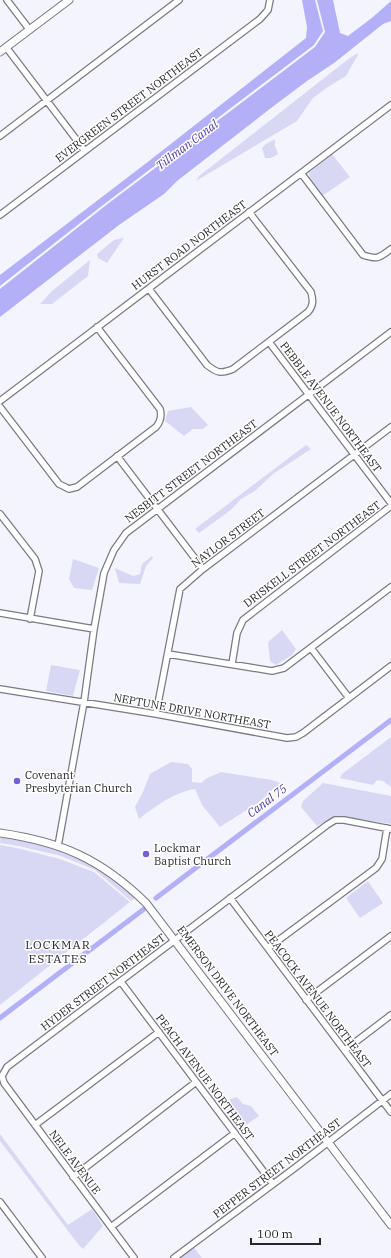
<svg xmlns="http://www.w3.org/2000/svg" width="391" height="1258" viewBox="0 0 391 1258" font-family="'IBM Plex Serif',serif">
	<rect width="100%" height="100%" fill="#f4f4fe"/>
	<path fill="#d8d8f4" d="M359,53L346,76L328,87L313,98L297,121L196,181L199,176L351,57Z
		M275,139V146L278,154L271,158H265L262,148L266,144Z
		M332,154L350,177L322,196L310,180L309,173Z
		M124,238L107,263L98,258L97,254L114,240Z
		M90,260L88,276L52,304H40L52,291Z
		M191,407L208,425L203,429H193L184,436L165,421L168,411Z
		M306,445L311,449L273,474L255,491L241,499L231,510L199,533L195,529Z
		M152,556L153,558L146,566L140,584L119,583L115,568L133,576L140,574L142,564Z
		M73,559L99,568L92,590L74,588L69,579Z
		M282,630L296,649L292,655L276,665L270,661L268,642Z
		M51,665L80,670L73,696L46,691Z
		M391,737V787L383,781L377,780L373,785L340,778L342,774Z
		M171,762L188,764L192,769V782L201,783L207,778L221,772L272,780L280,783L259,802L220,827L202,805L195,789C173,793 157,805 139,819L135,807L143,792L150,774Z
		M323,783L391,796V824L347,817L329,819L317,826L301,807L303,801Z
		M1,835L58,848L105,871L137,897L131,901L95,870L61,856L18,846L0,843Z
		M0,845L17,848L60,859L94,872L130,902L0,1005Z
		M368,881L383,903L360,918L346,898Z
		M237,1097L243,1104L251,1106L259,1116L237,1131L224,1114L232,1107L230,1099Z
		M0,1134L68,1225L92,1209L103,1226L83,1249L78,1244L0,1141Z
		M192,1245L202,1258H173Z"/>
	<path fill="#b3b0f8" d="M302,0H315L323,31L314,45L103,205L0,286V275L149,161L306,38L307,27Z
		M317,0H333L340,33L348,36L373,17L391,1V21L383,24L334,63L307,81L271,108L177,181L164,194L119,225L0,317V289L105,206L315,47L325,32Z"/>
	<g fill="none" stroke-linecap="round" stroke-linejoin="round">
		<path stroke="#b3b0f8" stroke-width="5" d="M156,898L391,720
			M0,1018L144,909"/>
		<defs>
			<path id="minor" d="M7,0L29,29
				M6,47L85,151
				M0,136L179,0
				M301,173L363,255C378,260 379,258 391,249
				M0,215L260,19L268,10L270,0
				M149,289L207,365C217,373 221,374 233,369L308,312C314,305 313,300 311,292L249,212
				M269,342L391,503
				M0,401L391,105
				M0,407L59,484L69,489L77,487L156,427C161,421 162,416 160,409L97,327
				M117,456L203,569
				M0,514L35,559L39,571L30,619
				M0,613L94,629
				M311,648L349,698
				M168,654L272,671L284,668L391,587
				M232,664L237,633L243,620L391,506
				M0,689L156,714L287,738L296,737L303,733L391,666
				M156,714L180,589L203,569L391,427
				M58,846L84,702L94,629L104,573L114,550L126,533L391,332
				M230,898L391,1112
				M268,948L376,868L382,859L387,828
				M121,982L273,1184
				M306,1000L391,936
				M345,1050L391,1015
				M35,1125L159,1032
				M73,1177L196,1082
				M0,1202L42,1258
				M111,1227L235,1133
				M134,1258L4,1083L2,1076L7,1067L327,825L335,820H344L391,829
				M174,1258L296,1167L391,1094"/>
			<path id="tertiary" d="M0,52L69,0
				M0,833C62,842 101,859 146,903L391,1225"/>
		</defs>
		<use href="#minor" stroke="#7a7a84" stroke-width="8"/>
		<use href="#tertiary" stroke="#7a7a84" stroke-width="9"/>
		<use href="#minor" stroke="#fff" stroke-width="5.5"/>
		<use href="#tertiary" stroke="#fff" stroke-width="7"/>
	</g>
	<g fill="#7261db" stroke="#fff" stroke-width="1.5">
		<circle cx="17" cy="781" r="4"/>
		<circle cx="146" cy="854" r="4"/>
	</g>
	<g text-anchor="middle" stroke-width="3" stroke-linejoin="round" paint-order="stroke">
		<g font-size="11" fill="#28282c" stroke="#fff">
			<text transform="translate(129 105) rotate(-37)" y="4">EVERGREEN STREET NORTHEAST</text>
			<text transform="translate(189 245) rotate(-37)" y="4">HURST ROAD NORTHEAST</text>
			<text transform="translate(331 407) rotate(53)" y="4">PEBBLE AVENUE NORTHEAST</text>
			<text transform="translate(191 471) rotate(-37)" y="4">NESBITT STREET NORTHEAST</text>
			<text transform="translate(228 538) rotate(-37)" y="4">NAYLOR STREET</text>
			<text transform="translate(312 554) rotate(-37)" y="4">DRISKELL STREET NORTHEAST</text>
			<text transform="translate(192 711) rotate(10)" y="4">NEPTUNE DRIVE NORTHEAST</text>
			<text transform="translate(103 982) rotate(-37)" y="4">HYDER STREET NORTHEAST</text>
			<text transform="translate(228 991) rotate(53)" y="4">EMERSON DRIVE NORTHEAST</text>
			<text transform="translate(318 999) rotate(53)" y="4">PEACOCK AVENUE NORTHEAST</text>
			<text transform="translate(205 1077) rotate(53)" y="4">PEACH AVENUE NORTHEAST</text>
			<text transform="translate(75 1162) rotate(53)" y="4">NELE AVENUE</text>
			<text transform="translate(277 1168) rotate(-37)" y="4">PEPPER STREET NORTHEAST</text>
		</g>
		<g font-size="11" fill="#28282c" stroke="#fff" text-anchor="start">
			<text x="25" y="779">Covenant<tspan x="25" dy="13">Presbyterian Church</tspan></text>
			<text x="154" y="852">Lockmar<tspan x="154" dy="13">Baptist Church</tspan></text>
		</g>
		<g font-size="12" font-style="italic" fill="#4d3ba1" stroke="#fff">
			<text transform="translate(187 145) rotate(-37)" y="4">Tillman Canal</text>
			<text transform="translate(267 801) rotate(-37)" y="4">Canal 75</text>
		</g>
		<g font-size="12" letter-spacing="1" fill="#28282c" stroke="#fff">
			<text x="58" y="949">LOCKMAR<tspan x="58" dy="14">ESTATES</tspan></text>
		</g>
	</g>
	<path d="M251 1238v6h69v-6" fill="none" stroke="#28282c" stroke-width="2"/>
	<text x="257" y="1238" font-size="12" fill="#28282c" stroke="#ffffff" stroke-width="3" paint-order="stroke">100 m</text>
</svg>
